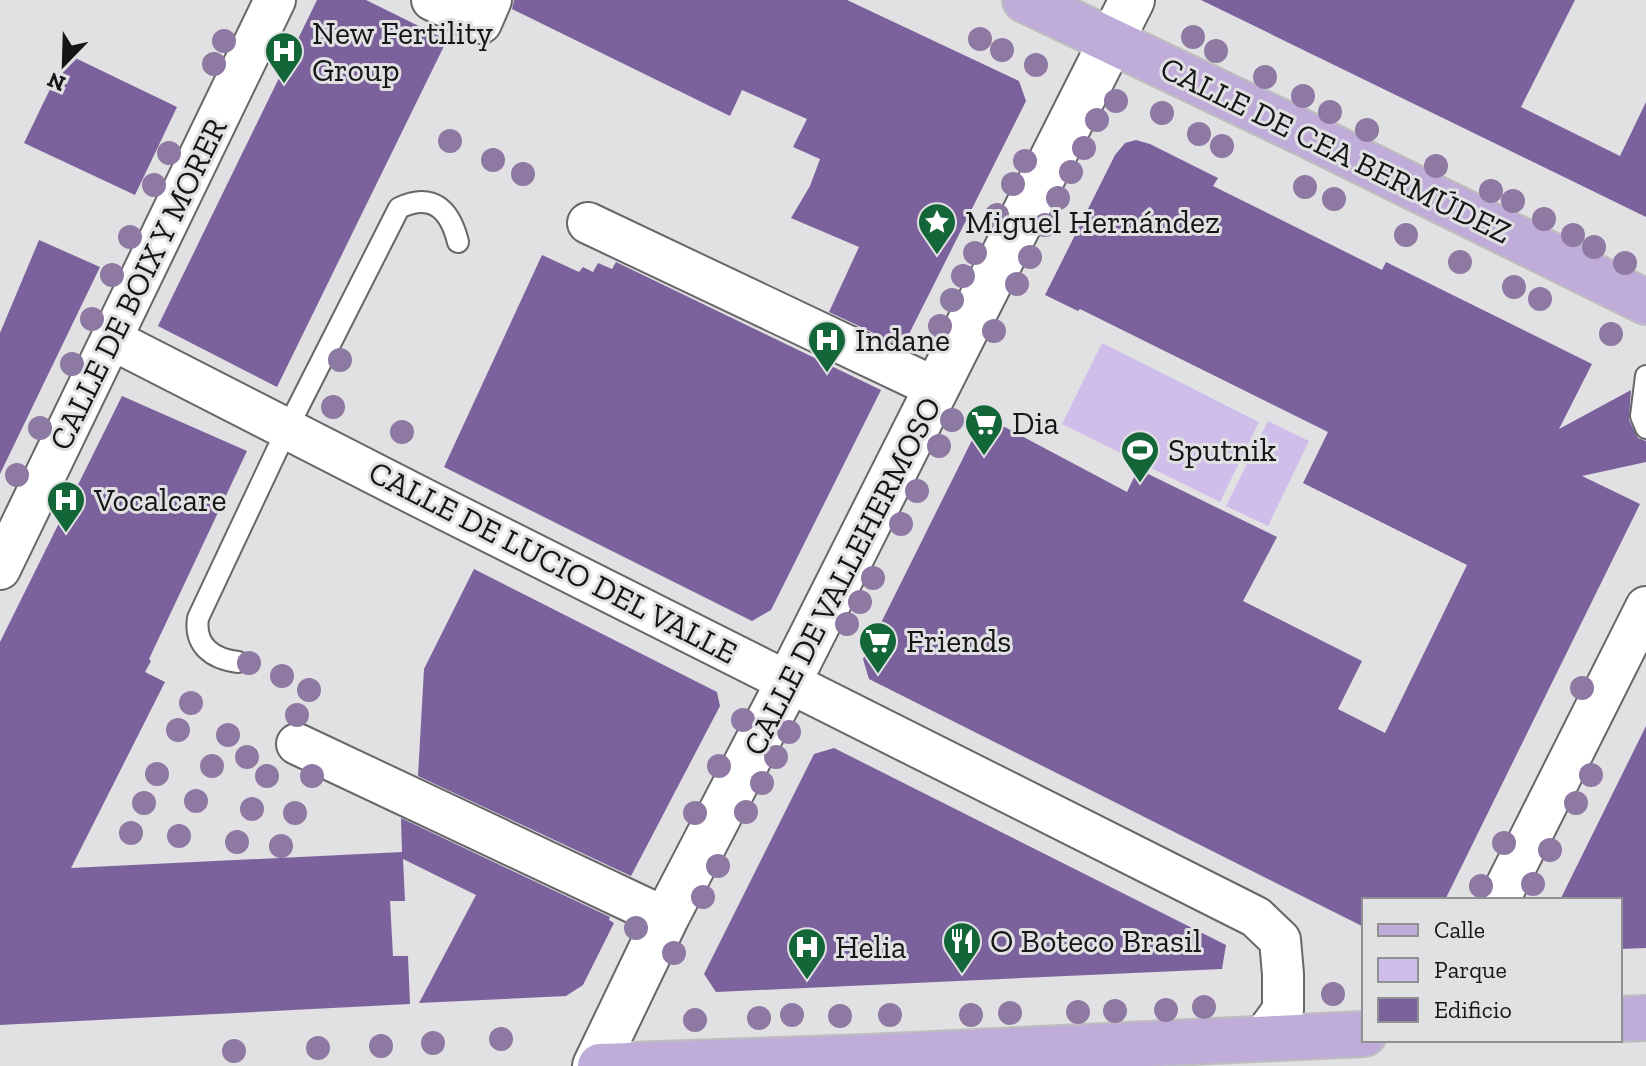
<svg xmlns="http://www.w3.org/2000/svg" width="1646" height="1066" viewBox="0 0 1646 1066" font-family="'Zilla Slab',serif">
	<rect width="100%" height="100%" fill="#e1e0e3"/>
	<path fill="#d0beea" d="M1102,343L1259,422L1220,502L1062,424Z
		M1268,421L1309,441L1268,526L1226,506Z"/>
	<path fill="#7b629c" d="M317,0H366L447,40L277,387L158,326Z
		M514,0H847L1019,81L1026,101L906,340L895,343L829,312L859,247L791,218L810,186L820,159L793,147L807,119L742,90L730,116L512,9Z
		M1201,0H1575L1521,107L1620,156L1646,102V217Z
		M67,54L177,107L135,195L24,143Z
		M1136,140L1150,144L1218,178L1213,186L1382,270L1386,262L1592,364L1559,429L1631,390L1629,420L1638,438L1646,441V462L1582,476L1640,504L1445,900H1364V927L869,679L863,659L984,416L1127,492L1138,469L1277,537L1243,601L1362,661L1338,709L1385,733L1467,565L1303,483L1328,432L1080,309L1078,311L1045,295L1115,155L1125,143Z
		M39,240L100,267L0,474V333Z
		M542,255L579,272L583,267L593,272L598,263L612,269L616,262L881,390L771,610L752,621L444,467Z
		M122,396L247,451L149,659L151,661L145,672L165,682L71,868L402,852L401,818L610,917L609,920L614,923L583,985L566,996L419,1003L476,895L403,859L405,901H390L393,956H408L410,1004L0,1025V642Z
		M474,569L717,692L720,706L631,876L418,776L424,669Z
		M1646,726V948L1620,949V900H1560Z
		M834,748L1226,945L1222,969L716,992L704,974L814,754Z"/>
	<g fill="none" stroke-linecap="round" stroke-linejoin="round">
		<defs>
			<path id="lane" d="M1646,376L1641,416L1646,428
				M238,662C213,659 194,646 198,618L287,429L399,208C433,192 450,210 458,242"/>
			<path id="street" d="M432,0L481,23L491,0
				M588,223L936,388
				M111,339L420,497L1256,917L1280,940L1283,974V1010L1262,1039
				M0,569L275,0
				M297,744L666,918
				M1499,900L1646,607"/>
			<path id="secondary" d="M595,1066L666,918L789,681L1132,0"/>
			<path id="primary" d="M1025,0L1310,136L1646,302
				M1620,1019L1646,1018
				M600,1066L868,1057L1364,1034"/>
		</defs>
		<use href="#lane" stroke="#676669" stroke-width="24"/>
		<use href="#street" stroke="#676669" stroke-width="44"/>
		<use href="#secondary" stroke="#676669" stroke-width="48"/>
		<use href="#primary" stroke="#bebebe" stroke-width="48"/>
		<use href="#lane" stroke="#fff" stroke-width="20"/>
		<use href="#street" stroke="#fff" stroke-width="40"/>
		<use href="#secondary" stroke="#fff" stroke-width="44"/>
		<use href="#primary" stroke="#bfacd8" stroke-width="44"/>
	</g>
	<g fill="#8d79a2">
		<circle cx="1193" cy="37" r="12"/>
		<circle cx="980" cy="39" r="12"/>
		<circle cx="224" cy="41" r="12"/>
		<circle cx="1002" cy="50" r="12"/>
		<circle cx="1216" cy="51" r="12"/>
		<circle cx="214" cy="64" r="12"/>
		<circle cx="1036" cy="65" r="12"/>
		<circle cx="1265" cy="77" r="12"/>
		<circle cx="1303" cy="96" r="12"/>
		<circle cx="1116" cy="101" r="12"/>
		<circle cx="1330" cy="112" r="12"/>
		<circle cx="1162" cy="113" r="12"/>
		<circle cx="1097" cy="120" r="12"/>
		<circle cx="1367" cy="130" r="12"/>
		<circle cx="1199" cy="134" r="12"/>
		<circle cx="450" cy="141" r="12"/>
		<circle cx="1222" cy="146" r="12"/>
		<circle cx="1084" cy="148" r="12"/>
		<circle cx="169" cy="153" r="12"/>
		<circle cx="493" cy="160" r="12"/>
		<circle cx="1025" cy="161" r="12"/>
		<circle cx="1436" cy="166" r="12"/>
		<circle cx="1071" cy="172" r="12"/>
		<circle cx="523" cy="174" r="12"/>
		<circle cx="1013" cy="184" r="12"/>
		<circle cx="154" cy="185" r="12"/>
		<circle cx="1305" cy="187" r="12"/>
		<circle cx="1491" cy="191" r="12"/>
		<circle cx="1058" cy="198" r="12"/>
		<circle cx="1334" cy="199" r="12"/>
		<circle cx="1513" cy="201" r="12"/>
		<circle cx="997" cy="215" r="12"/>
		<circle cx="1544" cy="219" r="12"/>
		<circle cx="1045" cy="225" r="12"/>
		<circle cx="1406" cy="235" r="12"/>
		<circle cx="1573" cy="235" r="12"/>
		<circle cx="130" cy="237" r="12"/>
		<circle cx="1594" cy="247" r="12"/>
		<circle cx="975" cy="253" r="12"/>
		<circle cx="1030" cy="257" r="12"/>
		<circle cx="1460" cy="262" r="12"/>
		<circle cx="1625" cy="263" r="12"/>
		<circle cx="112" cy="275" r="12"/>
		<circle cx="963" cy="276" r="12"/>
		<circle cx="1017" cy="284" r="12"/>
		<circle cx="1514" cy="287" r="12"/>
		<circle cx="1540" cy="299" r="12"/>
		<circle cx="952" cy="300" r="12"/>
		<circle cx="92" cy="319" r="12"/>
		<circle cx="940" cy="326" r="12"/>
		<circle cx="994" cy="331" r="12"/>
		<circle cx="1611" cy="334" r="12"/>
		<circle cx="340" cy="360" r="12"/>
		<circle cx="72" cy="364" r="12"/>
		<circle cx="333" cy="407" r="12"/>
		<circle cx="952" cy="420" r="12"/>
		<circle cx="40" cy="428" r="12"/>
		<circle cx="402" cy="432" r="12"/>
		<circle cx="939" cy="446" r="12"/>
		<circle cx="17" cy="475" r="12"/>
		<circle cx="917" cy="491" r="12"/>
		<circle cx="901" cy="524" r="12"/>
		<circle cx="873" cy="578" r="12"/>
		<circle cx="860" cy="602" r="12"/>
		<circle cx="847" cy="624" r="12"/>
		<circle cx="249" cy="663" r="12"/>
		<circle cx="282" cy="676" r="12"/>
		<circle cx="1582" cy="688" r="12"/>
		<circle cx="309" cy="690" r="12"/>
		<circle cx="191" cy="703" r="12"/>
		<circle cx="297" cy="715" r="12"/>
		<circle cx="743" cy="720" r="12"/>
		<circle cx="178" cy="730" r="12"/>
		<circle cx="789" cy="732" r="12"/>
		<circle cx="228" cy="735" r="12"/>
		<circle cx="247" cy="757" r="12"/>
		<circle cx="776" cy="757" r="12"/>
		<circle cx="212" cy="766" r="12"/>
		<circle cx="719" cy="766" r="12"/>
		<circle cx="157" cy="774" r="12"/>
		<circle cx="1591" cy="775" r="12"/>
		<circle cx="267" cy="776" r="12"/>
		<circle cx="312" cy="776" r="12"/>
		<circle cx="762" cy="783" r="12"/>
		<circle cx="196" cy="801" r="12"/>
		<circle cx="144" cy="803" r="12"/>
		<circle cx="1576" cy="803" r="12"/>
		<circle cx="252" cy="809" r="12"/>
		<circle cx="746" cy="812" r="12"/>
		<circle cx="295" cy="813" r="12"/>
		<circle cx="695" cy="813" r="12"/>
		<circle cx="131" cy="833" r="12"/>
		<circle cx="179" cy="836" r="12"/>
		<circle cx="237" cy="842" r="12"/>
		<circle cx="1504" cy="843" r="12"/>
		<circle cx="281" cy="846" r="12"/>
		<circle cx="1550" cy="850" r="12"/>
		<circle cx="718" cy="866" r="12"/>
		<circle cx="1533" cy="884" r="12"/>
		<circle cx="1481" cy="886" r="12"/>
		<circle cx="703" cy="897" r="12"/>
		<circle cx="636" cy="928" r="12"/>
		<circle cx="674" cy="953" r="12"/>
		<circle cx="1333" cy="994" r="12"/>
		<circle cx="1204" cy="1007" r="12"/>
		<circle cx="1166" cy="1010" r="12"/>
		<circle cx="1115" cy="1011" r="12"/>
		<circle cx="1078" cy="1012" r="12"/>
		<circle cx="1010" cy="1013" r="12"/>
		<circle cx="792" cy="1015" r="12"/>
		<circle cx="890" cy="1015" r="12"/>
		<circle cx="971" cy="1015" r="12"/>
		<circle cx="840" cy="1016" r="12"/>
		<circle cx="759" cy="1018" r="12"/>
		<circle cx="695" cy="1020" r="12"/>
		<circle cx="501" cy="1039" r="12"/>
		<circle cx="433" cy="1043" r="12"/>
		<circle cx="381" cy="1046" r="12"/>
		<circle cx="318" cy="1048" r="12"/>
		<circle cx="234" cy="1051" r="12"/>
	</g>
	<defs>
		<symbol id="hospital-pin" viewBox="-11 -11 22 30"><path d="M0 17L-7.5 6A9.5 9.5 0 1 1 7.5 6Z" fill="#136637" stroke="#e1e0e3"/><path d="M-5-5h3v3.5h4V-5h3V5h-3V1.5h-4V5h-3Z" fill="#fff"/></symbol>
		<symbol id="sight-pin" viewBox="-11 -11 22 30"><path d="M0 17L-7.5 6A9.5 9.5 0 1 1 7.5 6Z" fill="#136637" stroke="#e1e0e3"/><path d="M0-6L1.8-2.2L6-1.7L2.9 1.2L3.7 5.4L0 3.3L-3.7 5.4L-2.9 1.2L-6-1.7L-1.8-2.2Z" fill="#fff"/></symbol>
		<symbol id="supermarket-pin" viewBox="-11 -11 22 30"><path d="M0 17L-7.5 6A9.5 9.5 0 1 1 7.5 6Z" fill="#136637" stroke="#e1e0e3"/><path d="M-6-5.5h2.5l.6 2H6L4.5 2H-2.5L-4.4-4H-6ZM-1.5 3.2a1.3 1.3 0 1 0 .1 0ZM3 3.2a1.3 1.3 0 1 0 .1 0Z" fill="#fff"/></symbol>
		<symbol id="stadium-pin" viewBox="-11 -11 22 30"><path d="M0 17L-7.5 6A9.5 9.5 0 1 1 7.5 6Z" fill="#136637" stroke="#e1e0e3"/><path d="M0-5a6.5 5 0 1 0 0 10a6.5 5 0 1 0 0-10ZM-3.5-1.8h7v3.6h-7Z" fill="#fff"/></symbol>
		<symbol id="restaurant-pin" viewBox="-11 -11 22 30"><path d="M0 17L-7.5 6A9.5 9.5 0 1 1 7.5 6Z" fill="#136637" stroke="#e1e0e3"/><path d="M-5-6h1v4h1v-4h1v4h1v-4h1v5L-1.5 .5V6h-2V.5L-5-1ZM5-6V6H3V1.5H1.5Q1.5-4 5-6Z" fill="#fff"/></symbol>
	</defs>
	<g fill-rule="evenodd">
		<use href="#hospital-pin" x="262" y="29" width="44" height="60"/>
		<use href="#sight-pin" x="915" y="200" width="44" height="60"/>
		<use href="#hospital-pin" x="805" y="318" width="44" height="60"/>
		<use href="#supermarket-pin" x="962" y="401" width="44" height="60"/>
		<use href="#stadium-pin" x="1118" y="428" width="44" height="60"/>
		<use href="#hospital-pin" x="44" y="478" width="44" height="60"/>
		<use href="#supermarket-pin" x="856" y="619" width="44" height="60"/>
		<use href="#restaurant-pin" x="940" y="919" width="44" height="60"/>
		<use href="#hospital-pin" x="785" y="925" width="44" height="60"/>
	</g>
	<g text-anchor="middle" stroke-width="6" stroke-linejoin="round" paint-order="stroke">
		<g font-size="32" fill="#161617" stroke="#e1e0e3" text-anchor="start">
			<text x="312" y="44">New Fertility<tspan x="312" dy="37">Group</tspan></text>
			<text x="965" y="233">Miguel Hernández</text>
			<text x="855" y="351">Indane</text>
			<text x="1012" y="434">Dia</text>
			<text x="1168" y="461">Sputnik</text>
			<text x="94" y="511">Vocalcare</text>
			<text x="906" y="652">Friends</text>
			<text x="990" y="952">O Boteco Brasil</text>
			<text x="835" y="958">Helia</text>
		</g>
		<g font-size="32" fill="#161617" stroke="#e1e0e3">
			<text transform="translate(1336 150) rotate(26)" y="11">CALLE DE CEA BERMÚDEZ</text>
			<text transform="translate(138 284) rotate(-64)" y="11">CALLE DE BOIX Y MORER</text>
			<text transform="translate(553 562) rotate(27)" y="11">CALLE DE LUCIO DEL VALLE</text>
			<text transform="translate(842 576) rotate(-63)" y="11">CALLE DE VALLEHERMOSO</text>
		</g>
	</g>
	<rect x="1362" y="898" width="260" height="144" fill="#e1e0e3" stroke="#908f91" stroke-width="2"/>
	<rect x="1378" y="924" width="40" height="12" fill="#bfacd8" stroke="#908f91" stroke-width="2"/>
	<text x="1434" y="938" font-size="24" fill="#161617">Calle</text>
	<rect x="1378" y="958" width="40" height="24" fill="#d0beea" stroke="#908f91" stroke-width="2"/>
	<text x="1434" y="978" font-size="24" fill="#161617">Parque</text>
	<rect x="1378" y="998" width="40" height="24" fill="#7b629c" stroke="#908f91" stroke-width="2"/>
	<text x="1434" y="1018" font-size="24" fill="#161617">Edificio</text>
	<g transform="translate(64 64) rotate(203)" stroke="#e1e0e3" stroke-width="6" paint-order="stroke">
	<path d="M0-6L14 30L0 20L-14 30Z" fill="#161617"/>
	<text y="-12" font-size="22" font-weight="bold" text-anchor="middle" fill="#161617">N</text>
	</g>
</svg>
